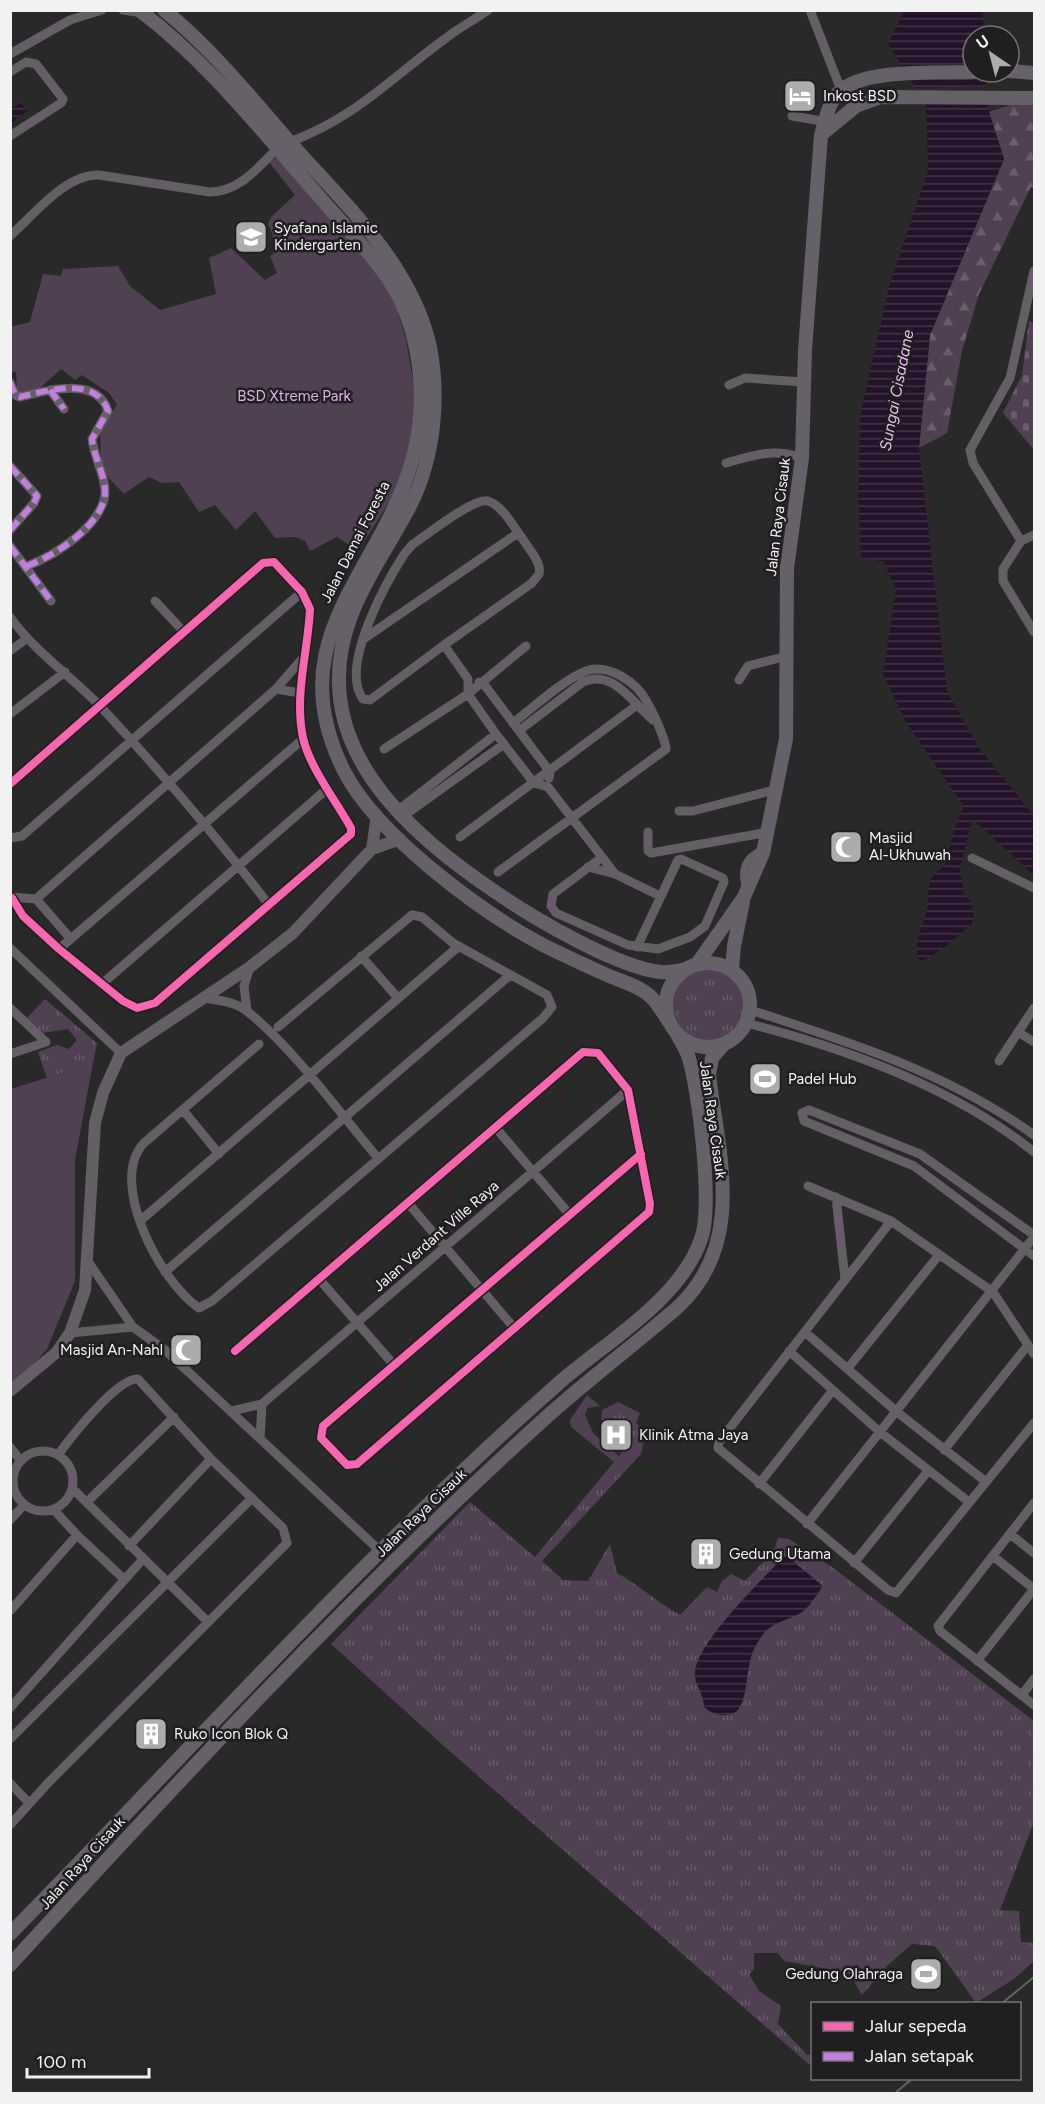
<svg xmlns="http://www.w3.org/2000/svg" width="1045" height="2104" viewBox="0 0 1045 2104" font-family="Figtree,sans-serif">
	<defs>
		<pattern id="grass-tufts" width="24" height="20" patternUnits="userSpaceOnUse" patternTransform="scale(1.5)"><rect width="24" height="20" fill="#4f4052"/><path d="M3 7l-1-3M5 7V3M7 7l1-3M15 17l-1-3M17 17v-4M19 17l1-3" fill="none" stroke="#695c6b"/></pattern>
		<pattern id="forest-firs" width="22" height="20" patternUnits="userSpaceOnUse" patternTransform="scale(1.5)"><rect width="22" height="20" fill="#4f4052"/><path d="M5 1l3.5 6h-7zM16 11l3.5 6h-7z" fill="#695c6b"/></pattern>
		<pattern id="cemetery-stones" width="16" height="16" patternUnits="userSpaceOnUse" patternTransform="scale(1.5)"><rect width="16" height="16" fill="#4f4052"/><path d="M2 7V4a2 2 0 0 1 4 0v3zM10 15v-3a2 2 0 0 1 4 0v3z" fill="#695c6b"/></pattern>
		<pattern id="water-rules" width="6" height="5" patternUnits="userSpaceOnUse" patternTransform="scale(1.5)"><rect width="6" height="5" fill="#241228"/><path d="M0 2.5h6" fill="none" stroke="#443548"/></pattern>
	</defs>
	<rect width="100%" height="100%" fill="#292929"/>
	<path fill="url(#grass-tufts)" d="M673 1005a36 36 0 1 1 72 0a36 36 0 1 1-72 0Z
		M45,999L97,1043L93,1063L47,1078L38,1052L57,1045L69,1049L77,1040L68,1029L43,1033L27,1018Z
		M618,1402L640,1413L636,1422L645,1436L641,1454L542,1561L563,1580L588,1581L610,1544L617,1573C639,1585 657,1602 680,1615L707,1587L717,1592L722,1581L731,1574L745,1581L774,1551L778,1538L789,1539L832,1567L1034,1721V1822L1000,1910L1019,1911L1021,1942L1034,1943V1961L1014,1979L976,2003L935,1946L912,1944L888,1965L862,1995L849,1973L784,1961L778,1953H754V1969L749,1974L759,1991L781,2006L778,2024L807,2055L812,2054V2067L445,1747L331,1644L470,1502L535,1557L624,1450L621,1435L601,1420L602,1410Z"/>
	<path fill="url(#forest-firs)" d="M1024,100L1034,103V188L1031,187L979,294L962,351L947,433L919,448L930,335L1004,159L989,112Z"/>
	<path fill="url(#cemetery-stones)" d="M1029,321L1034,323V450L1003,413L1022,375Z"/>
	<path fill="#4f4052" d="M278,156L371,262L395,301L406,340L414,386L416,432L399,487L358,551L337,537L310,551L305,541L295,537L275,538L255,511L236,530L215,505L199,512L179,482L162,483L149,477L124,494L101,470L100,429L117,405L109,393L82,375L75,380L61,369L39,389L23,395L17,390L16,372L11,371L10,327L30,322L43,274L61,276L63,269L118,266L130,286L160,310L216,294L209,258L231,248L265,280L277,273L270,256L279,250L268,224L271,217L295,195L269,162Z
		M93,1063L75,1160V1281L47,1349L20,1380L11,1386V1089Z
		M587,1395L600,1406L588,1408L585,1414L593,1433L619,1456L614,1462L571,1427L570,1420Z"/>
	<path fill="url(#water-rules)" d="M904,11H983L984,36H973V72H985L989,112L1004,159L930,335L919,448L947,691L979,748L1034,816V875L972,819L960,869L964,893L972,905L974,916L971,925L945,947L923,961L919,960C911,943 926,921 928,904C929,896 928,887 931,880C934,873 938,870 945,866L955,826L964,807L906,722L883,674L896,590L884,562L861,557L858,498L860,416L889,287L928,170L926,104L888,44Z
		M21,103L27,111L11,123V108Z
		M783,1557H788L823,1586C817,1594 808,1610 799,1614C776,1625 768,1622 754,1649C746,1665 748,1701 737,1711C727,1719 713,1715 704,1707C704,1694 696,1687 695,1676C692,1646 763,1580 783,1557Z"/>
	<path fill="#292929" d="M990,86L991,102L922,104L912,88Z"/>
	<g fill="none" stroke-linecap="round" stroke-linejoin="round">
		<path stroke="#645e65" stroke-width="9" d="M123,10L143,13
			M810,10L841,90
			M10,54L70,20L102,10
			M10,72L26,62L36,64L63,99L61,103L10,136
			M792,116L828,122
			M290,142C355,118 391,78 446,38C459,28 474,20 488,10
			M10,236C34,215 65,174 99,175L210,192C239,192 257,168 277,149
			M1034,271L1010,378L970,450L973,463L1021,541L1003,569V581L1034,632
			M10,382L15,395L20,397C45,391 97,375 108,411L92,439C94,457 104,473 105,490C106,524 54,556 27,566
			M729,385L745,378L804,382
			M50,390L64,409
			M726,463C754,455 774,448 802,458
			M10,466L37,496L34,503L10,530
			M1021,541L1034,535
			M10,546L51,601
			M155,601L184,632
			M10,617C35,652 71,676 101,707C160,771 217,837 270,906
			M365,638L518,533
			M444,645L370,700L363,699C339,667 386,582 405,553L413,544C427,535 474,497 488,501C503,506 513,526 522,538C528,548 542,562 539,574L532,583L444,645L468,679V694L496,734L534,783L548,787L615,874
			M10,651L26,639
			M739,680L748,666L787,656
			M479,682L483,683L550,772L549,778
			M276,689L300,693
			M10,714L65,672
			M520,730L583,682C613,668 634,705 653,720
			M384,749L468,694L526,646
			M10,784L263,563L274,562L302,592L310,609C308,652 294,694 303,738C310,768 336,801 351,828V834L155,1003L137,1008L123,1001L59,949L23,916L12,898
			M397,811L496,734
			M679,811H693L778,789
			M402,817L504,744
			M648,832V851L651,853L769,832
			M460,837L637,705
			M10,838L22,836L302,592
			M601,858L553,894L551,906L556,913L628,945L658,949L690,937L705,926L724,882L723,878L681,859L678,860L637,947
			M972,858L1034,888
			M588,867L615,874L660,896
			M498,872L666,749C665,738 653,712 647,702C637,682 608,663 586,671C563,680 534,707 514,722
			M747,890C741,870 745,858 764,850
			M10,897L36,899L276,689L302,659
			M36,899L71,939
			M10,948L121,1053
			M59,949L303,739
			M361,956L398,998
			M103,983L327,789
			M204,998C219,1000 236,1002 248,1012C293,1048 339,1112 377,1157
			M10,1008L46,1042L10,1054
			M750,1010C850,1042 948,1073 1034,1135
			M247,1011L244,986L250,967
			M746,1023C845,1048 954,1088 1034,1152
			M1018,1032L1034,1042
			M259,1044L144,1143C107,1182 161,1283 199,1308L212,1301L543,1018L552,1007L547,995L453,943L422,917L412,915L278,1027
			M999,1061L1034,1008
			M183,1110L219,1154
			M495,1127L570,1215
			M808,1186L891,1221L993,1292L1034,1354
			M836,1197L845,1279
			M408,1203L515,1329
			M140,1221L459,946
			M891,1221L719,1442L718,1448L888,1590L896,1593L1034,1423
			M1034,1235L920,1154L809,1110L802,1113L804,1121L914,1166L1034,1256
			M89,1263L133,1327L165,1350L379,1550
			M165,1272L509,976
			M319,1279L394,1365
			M805,1332L897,1412L985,1481
			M70,1333L133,1327
			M235,1351L583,1052L598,1053L628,1090L650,1204L649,1212L357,1464L347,1465L321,1438L323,1426L641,1154
			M789,1351L880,1432L969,1502
			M848,1368L939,1255
			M232,1411L262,1404L628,1090
			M260,1439L262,1404
			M10,1447L21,1461
			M944,1450L1028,1345
			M13 1481a30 30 0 1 1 60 0a30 30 0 1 1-60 0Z
			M759,1484L833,1390
			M73,1489L208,1622
			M87,1502L174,1417
			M1034,1503L938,1626L940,1631L1034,1705
			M54,1510L77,1535L124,1579
			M10,1520L24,1505
			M807,1524L1034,1237
			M1010,1534L1034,1553
			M129,1546L211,1459
			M993,1556L1034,1589
			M854,1563L928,1471
			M10,1611L77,1535
			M977,1661L1034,1589
			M1022,1695L1034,1679
			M10,1708L143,1559
			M10,1739L252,1498
			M10,1783L29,1803
			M10,1825L48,1783L287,1543L283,1528L211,1459L138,1379C117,1378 71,1437 58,1455"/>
		<path stroke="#645e65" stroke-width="12" d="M372,849L377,815
			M10,1391L57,1352L70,1333L85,1290L95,1123L103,1093L121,1053L250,967L293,933L372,849L400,839"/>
		<path stroke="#666068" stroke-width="14" d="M139,10C208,62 261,130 317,194C340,221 384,266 399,297C422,345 427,406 413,457C382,573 278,636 343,769C375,834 481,912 543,945C565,956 587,966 609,976C622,981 639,986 650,996C658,1003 663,1013 669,1022
			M164,10C211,48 248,94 287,139C343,203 411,262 430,347C440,398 434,457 411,504C392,541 366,577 351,616C303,743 406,832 500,895C537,920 617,967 660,972C669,973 677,971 686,969
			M1009,71L1034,73
			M823,133L856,106L881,97L1034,98
			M666 1005a42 42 0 1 1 84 0a42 42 0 1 1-84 0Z
			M697,964L744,897L763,853L786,739L787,568L802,458L805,350L821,135C825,122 828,104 838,93C861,68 940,73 973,72
			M732,970L734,946L743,902
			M10,1934C192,1748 365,1554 560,1382C606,1342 681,1299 701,1239C713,1206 699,1089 688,1055C685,1048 680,1040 677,1034
			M10,1965C181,1778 353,1593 541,1422C585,1382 633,1346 678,1307C746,1243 719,1156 709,1075L712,1058L724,1044"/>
		<path stroke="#646264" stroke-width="2" d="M1001,2004L1034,1977
			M894,2094L913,2078"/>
		<path stroke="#c07fdc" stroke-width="6" stroke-dasharray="12 6" stroke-linecap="butt" d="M10,382L15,395L20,397C45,391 97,375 108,411L92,439C94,457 104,473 105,490C106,524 54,556 27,566
			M50,390L64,409
			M10,466L37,496L34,503L10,530
			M10,546L51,601"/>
		<defs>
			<path id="cycleway" d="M10,784L263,563L274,562L302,592L310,609C308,652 294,694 303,738C310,768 336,801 351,828V834L155,1003L137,1008L123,1001L59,949L23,916L12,898
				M235,1351L583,1052L598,1053L628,1090L650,1204L649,1212L357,1464L347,1465L321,1438L323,1426L641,1154"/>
		</defs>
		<use href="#cycleway" stroke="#201e20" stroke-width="11"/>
		<use href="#cycleway" stroke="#f766af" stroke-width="8"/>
	</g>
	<defs>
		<symbol id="hotel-square" viewBox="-11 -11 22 22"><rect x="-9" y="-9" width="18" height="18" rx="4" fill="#acacac" stroke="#201e20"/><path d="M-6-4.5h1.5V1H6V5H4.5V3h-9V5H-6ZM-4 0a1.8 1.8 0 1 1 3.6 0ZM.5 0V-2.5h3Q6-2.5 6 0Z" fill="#fff"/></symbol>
		<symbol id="school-square" viewBox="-11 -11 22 22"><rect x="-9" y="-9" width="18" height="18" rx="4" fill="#acacac" stroke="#201e20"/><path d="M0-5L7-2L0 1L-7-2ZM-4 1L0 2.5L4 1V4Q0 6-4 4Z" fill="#fff"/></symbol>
		<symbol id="mosque-square" viewBox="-11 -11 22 22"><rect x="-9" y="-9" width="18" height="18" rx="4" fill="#acacac" stroke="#201e20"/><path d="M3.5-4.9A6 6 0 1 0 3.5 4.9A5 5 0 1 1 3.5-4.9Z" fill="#fff"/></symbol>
		<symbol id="stadium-square" viewBox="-11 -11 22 22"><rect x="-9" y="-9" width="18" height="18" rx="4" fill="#acacac" stroke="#201e20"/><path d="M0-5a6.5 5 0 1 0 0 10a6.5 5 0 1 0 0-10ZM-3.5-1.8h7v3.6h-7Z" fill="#fff"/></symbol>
		<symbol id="hospital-square" viewBox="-11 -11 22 22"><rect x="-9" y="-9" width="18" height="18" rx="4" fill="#acacac" stroke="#201e20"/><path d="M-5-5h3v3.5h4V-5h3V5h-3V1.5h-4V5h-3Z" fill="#fff"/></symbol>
		<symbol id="building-square" viewBox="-11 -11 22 22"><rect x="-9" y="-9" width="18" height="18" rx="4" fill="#acacac" stroke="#201e20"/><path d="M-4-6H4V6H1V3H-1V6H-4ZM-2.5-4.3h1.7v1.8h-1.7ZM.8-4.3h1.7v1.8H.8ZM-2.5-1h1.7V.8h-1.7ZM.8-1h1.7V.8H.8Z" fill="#fff"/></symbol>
	</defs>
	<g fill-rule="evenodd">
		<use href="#hotel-square" x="781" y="77" width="38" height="38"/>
		<use href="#school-square" x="232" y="218" width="38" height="38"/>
		<use href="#mosque-square" x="827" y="828" width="38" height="38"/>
		<use href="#stadium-square" x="746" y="1060" width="38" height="38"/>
		<use href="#mosque-square" x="167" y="1331" width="38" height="38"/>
		<use href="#hospital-square" x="597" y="1416" width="38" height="38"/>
		<use href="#building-square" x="687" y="1535" width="38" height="38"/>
		<use href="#building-square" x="132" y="1715" width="38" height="38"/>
		<use href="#stadium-square" x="907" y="1955" width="38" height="38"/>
	</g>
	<g text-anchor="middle" stroke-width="5" stroke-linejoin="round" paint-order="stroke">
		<g font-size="15" fill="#f3f2f3" stroke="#201e20" text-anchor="start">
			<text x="823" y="101">Inkost BSD</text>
			<text x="274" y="233">Syafana Islamic<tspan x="274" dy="17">Kindergarten</tspan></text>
			<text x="869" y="843">Masjid<tspan x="869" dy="17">Al-Ukhuwah</tspan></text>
			<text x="788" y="1084">Padel Hub</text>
			<text x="163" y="1355" text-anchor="end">Masjid An-Nahl</text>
			<text x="639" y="1440">Klinik Atma Jaya</text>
			<text x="729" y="1559">Gedung Utama</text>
			<text x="174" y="1739">Ruko Icon Blok Q</text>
			<text x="903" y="1979" text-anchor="end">Gedung Olahraga</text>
		</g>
		<g font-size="15" fill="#ddb2e6" stroke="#201e20">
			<text x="294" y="401">BSD Xtreme Park</text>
		</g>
		<g font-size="15" fill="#f3f2f3" stroke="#201e20">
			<text transform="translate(778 517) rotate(-83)" y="5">Jalan Raya Cisauk</text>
			<text transform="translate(355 542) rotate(-63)" y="5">Jalan Damai Foresta</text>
			<text transform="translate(713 1120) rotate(82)" y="5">Jalan Raya Cisauk</text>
			<text transform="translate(436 1236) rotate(-41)" y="5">Jalan Verdant Ville Raya</text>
			<text transform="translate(421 1513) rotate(-44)" y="5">Jalan Raya Cisauk</text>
			<text transform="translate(82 1863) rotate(-48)" y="5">Jalan Raya Cisauk</text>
		</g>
		<g font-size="16" font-style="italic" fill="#eabff3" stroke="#201e20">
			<text transform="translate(896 390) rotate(-79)" y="6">Sungai Cisadane</text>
		</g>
	</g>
	<rect width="1045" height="2104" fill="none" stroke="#f3f2f3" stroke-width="24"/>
	<rect x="811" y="2002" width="210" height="78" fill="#201e20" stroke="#747374" stroke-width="1.5"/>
	<rect x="823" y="2022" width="30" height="9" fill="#f766af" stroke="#747374" stroke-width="1.5"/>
	<text x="865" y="2032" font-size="18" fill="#f3f2f3">Jalur sepeda</text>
	<rect x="823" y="2052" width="30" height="9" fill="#c07fdc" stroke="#747374" stroke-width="1.5"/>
	<text x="865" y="2062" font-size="18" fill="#f3f2f3">Jalan setapak</text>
	<g transform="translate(991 54) rotate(325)"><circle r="28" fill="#201e20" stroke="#747374" stroke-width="1.5"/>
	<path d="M0-4.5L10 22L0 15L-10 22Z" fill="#acacac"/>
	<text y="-9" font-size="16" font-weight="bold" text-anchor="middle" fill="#f3f2f3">U</text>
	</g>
	<path d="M27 2068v9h122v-9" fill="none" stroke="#f3f2f3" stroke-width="3"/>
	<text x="36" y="2068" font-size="18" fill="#f3f2f3" stroke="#201e20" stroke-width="4.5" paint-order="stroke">100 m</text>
</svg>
